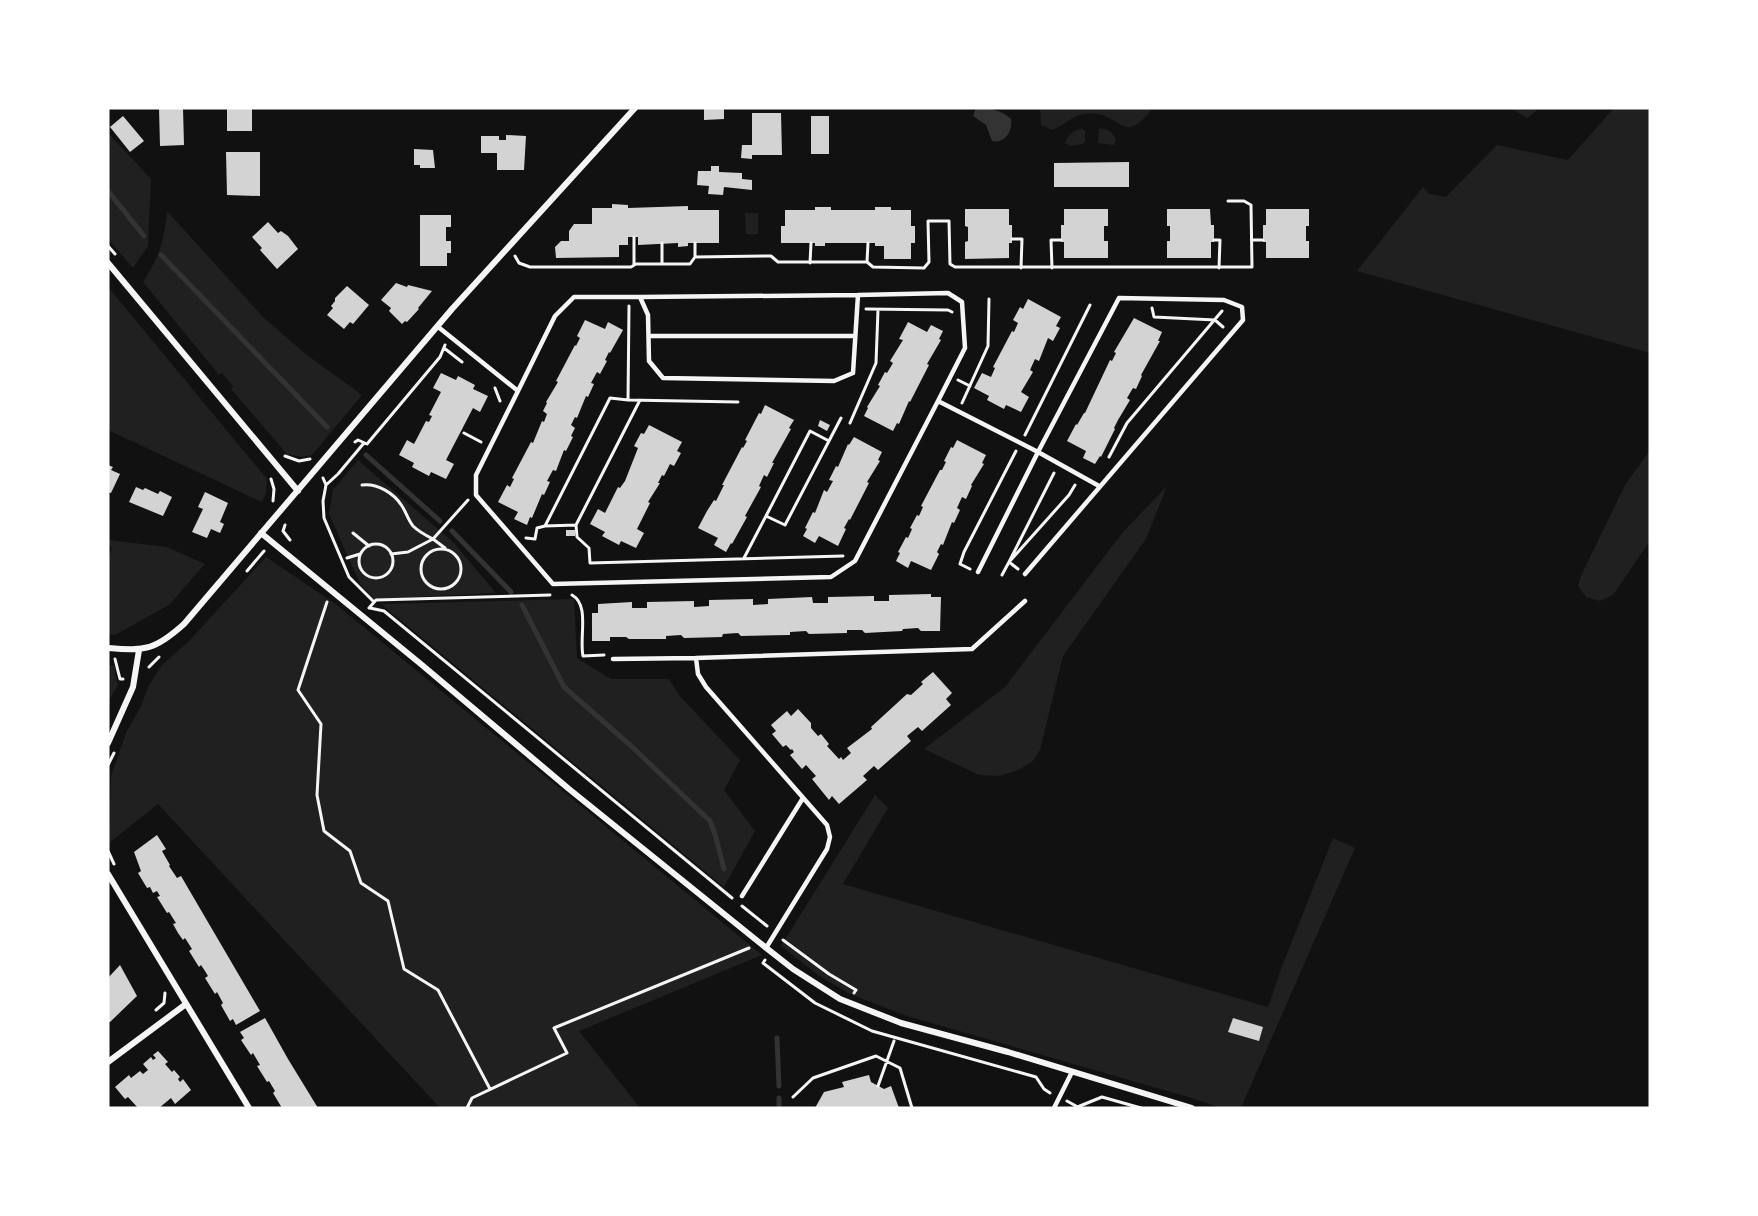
<svg xmlns="http://www.w3.org/2000/svg" width="1758" height="1216" viewBox="0 0 1758 1216" font-family="'Asap Condensed',sans-serif">
	<rect width="100%" height="100%" fill="#111"/>
	<path fill="#202020" d="M1040,108H1153C1120,150 1123,109 1085,114C1072,115 1064,126 1052,130L1041,125Z
		M1510,108H1539L1528,118Z
		M1614,108H1650V353L1357,271L1423,187L1429,194L1446,197L1497,145L1568,160Z
		M1082,129L1085,131V141L1083,144L1071,146L1065,143C1068,136 1073,129 1082,129Z
		M1099,129C1107,127 1113,133 1116,139L1114,145L1098,143Z
		M108,133L151,179L148,246L133,268L108,239Z
		M167,211L264,318L307,355L362,395L312,455L302,457L287,454L231,389L233,386L222,373L219,375L143,282C160,255 164,242 167,211Z
		M745,213H758V234H746Z
		M108,287L267,479L266,493L262,502L108,430Z
		M1650,450V541L1613,595L1600,601L1586,597L1578,586L1580,578L1625,485Z
		M358,460L454,543L496,593L374,599L360,584L329,514L333,490Z
		M1167,486L1146,539L1063,656L1040,750L1032,762L1016,771L999,776L979,775L924,749L1005,687L1123,532Z
		M108,540L167,547L205,564L169,605L115,635L108,634V558L112,549Z
		M266,557L337,605L762,955L579,1031L640,1108H440L158,804L109,843L111,776L126,733L141,706L149,685L162,665L189,641Z
		M574,599L577,658L611,679H669L679,695L740,760L724,790L755,831L724,887L381,604Z
		M108,665L115,666L116,679L118,685L108,702Z
		M875,795L888,808L843,884L1268,1007L1281,969L1333,838L1355,848L1241,1108H1221L1195,1099L907,1016L850,994L818,975L781,946Z"/>
	<path fill="#333" d="M976,108C988,108 1002,110 1011,119C1013,131 1005,144 992,141L986,125L973,116Z"/>
	<g fill="none" stroke-linecap="round" stroke-linejoin="round">
		<path stroke="#333" stroke-width="5" d="M108,191L144,236
			M161,255L327,427
			M366,455L440,521
			M452,531L511,592
			M522,605L564,687L630,745L710,821L715,834L724,869
			M777,1038L779,1086
			M779,1098V1108"/>
	</g>
	<path fill="#d3d3d3" d="M159,108H183L184,145L160,146Z
		M227,108H252V131H227Z
		M704,108H724V119L704,120Z
		M752,113H781L782,155H752V159L741,158L742,145H752Z
		M123,116L144,141L130,152L110,127Z
		M811,116H829V154H811Z
		M506,135L526,136L524,170H497V153H481V136H499V140H506Z
		M414,149L433,150L435,168H420V165H414Z
		M226,152H260V196L227,195Z
		M1129,162V187H1054V163Z
		M711,166H719V172L742,173V179L752,180V190L724,187L723,195L708,194L709,186L697,185L698,171H711Z
		M612,204L628,205V208L688,206V210H719V243H688V246L678,247V243L638,245V237H628V245H619V257L556,258L555,247L561,241H569V231L574,224H592V208H612Z
		M815,207H831V210H875V207H891V210H911V226H915V243H911V259H884V246H875V243H825V246H815V243H781V226H785V210H815Z
		M965,209H1009V225H1012V243H1009V258L965,259V242L968,241V227L965,226Z
		M1064,209H1108V226H1104V241H1108V258H1064V242H1061V225H1064Z
		M1167,209H1210L1211,225H1214V242H1211V258H1167V241H1170V226H1167Z
		M1266,209H1309V226H1306V241H1309V258H1266V242H1263V225H1266Z
		M420,215H451V227H446V241H451V253H447V266H420Z
		M268,222L278,233L281,231L288,236L298,249L277,269L260,250L262,248L252,237Z
		M396,283L407,287L408,285L432,291L418,308L419,309L407,322L405,321L402,324L389,311L391,308L381,300Z
		M347,286L369,305L353,324L350,322L344,329L327,315L333,308L331,306L335,301V298Z
		M1028,299L1061,317L1056,326L1060,328L1053,341L1048,338L1039,361L1035,359L1030,370L1033,372L1021,392L1029,397L1021,412L1006,405L1004,409L987,400L989,396L974,388L982,373L991,377L995,368L993,367L1012,331L1014,332L1018,323L1013,320L1020,307L1023,309Z
		M1134,318L1162,332L1158,341H1160L1141,375L1142,376L1136,389L1133,388L1127,398L1130,400L1118,420L1114,428L1115,429L1101,457L1100,456L1095,464L1083,458L1086,451L1067,441L1076,424L1077,425L1084,413H1085L1110,360L1112,361L1116,353L1114,352Z
		M585,320L605,329L608,322L623,330L610,353L609,352L605,360L607,361L600,374L597,372L591,383L594,384L588,397L586,396L577,418L575,417L571,425L575,428L571,436L573,437L566,451L564,450L556,471L553,470L547,481L550,482L544,495L542,494L532,518L530,517L527,525L514,519L518,512L498,502L507,485L510,487L514,479L512,478L531,442L533,443L542,421L544,422L547,414L543,411L547,403L546,402L558,382L556,381L575,345L576,346L580,338L577,336Z
		M908,322L927,332L931,325L943,331L939,339L941,340L927,364L929,365L910,402L909,401L899,424L897,423L893,431L864,416L868,408L867,407L880,386L878,385L885,372L887,373L893,363L890,361L903,340L899,339Z
		M441,373L456,380L458,376L475,385L473,389L488,396L480,412L473,408L446,460L454,464L446,479L431,472L429,476L412,467L414,463L399,455L407,440L414,444L426,421L429,422L432,416L429,415L441,392L433,388Z
		M765,405L794,420L789,428L791,429L772,463H774L767,477L764,475L759,486L761,487L745,516L747,517L732,544L731,543L726,552L714,545L718,538L698,528L707,511L714,500L716,501L724,485H722L742,447L743,448L747,441L745,440L759,413L761,414Z
		M820,420L830,425L827,431L818,426Z
		M649,425L682,442L677,451L681,453L674,466L670,464L664,476L662,475L658,483H660L648,502L650,503L637,529L644,533L636,548L621,541L619,545L602,536L605,532L590,524L598,509L605,513L618,487L620,488L625,481L638,448L634,446L641,433L644,434Z
		M854,437L882,452L878,460L880,461L867,482L869,483L850,520L849,519L844,528L846,529L838,546L819,536L815,543L803,536L807,529L805,528L813,512L815,513L824,490L827,492L833,481L829,480L836,466L838,467L848,444L849,445Z
		M957,440L986,455L982,463L984,464L971,485L972,486L966,499L962,497L957,508L960,510L954,523L952,522L943,545L941,544L937,552L939,554L931,570L911,561L908,568L896,561L900,553L898,552L906,537L908,538L912,529L910,528L917,515L919,516L923,507L921,506L940,470H942L946,462L944,461L951,447L953,448Z
		M108,465L113,467L111,470L120,474L111,493L108,492Z
		M136,487L143,490L145,488L158,494L160,491L172,497L163,516L129,502Z
		M205,492L228,503L220,522L224,524L220,533L211,529L207,538L192,532L203,509L198,507Z
		M566,530H575V536H566Z
		M931,594V597H941L940,631H921L918,628L903,629L902,631L865,633L862,630H847V633L809,634L806,631L790,632V635L741,636L738,633L723,634L722,637L684,638L681,635L666,636V639H629L626,637H610V641H592V613H598V604L632,602V608H647V602L694,601V607L709,606V600L753,599V605L768,604V599L812,597L813,603H828V597L874,596V601H889V595Z
		M933,672L952,693L946,699L951,705L922,731L918,727L907,736L911,741L878,770L874,766L863,776L867,780L839,804L832,796L829,800L812,779L816,776L806,765L802,769L790,755L794,752L792,749L791,750L786,745L783,747L772,734L776,731L771,725L787,711L791,716L798,709L811,723V728L818,736L821,734L829,744L827,746L839,759L841,757L843,760L851,753L847,748L872,729L871,727L907,694L911,695L923,684L921,682Z
		M157,835L166,849L162,851L170,865L169,866L177,878L181,876L260,1011L236,1025L233,1019L230,1021L221,1005L223,1003L217,992L215,994L205,978L208,976L205,971L201,965L199,967L189,951L192,949L185,938L183,940L178,933L173,924L176,923L169,912L167,913L157,897L160,896L157,891L153,893L150,887L147,888L138,873L141,871L134,852Z
		M120,965L137,996L110,1022H108V978Z
		M265,1018L288,1059L318,1108H282L273,1093L275,1091L269,1081L267,1082L257,1066L260,1065L253,1053L251,1055L241,1040L244,1038L240,1032Z
		M1233,1018L1263,1027L1259,1041L1228,1032Z
		M158,1051L168,1062L165,1064L172,1072L174,1070L180,1077L178,1079L180,1082L183,1079L191,1090L175,1104L171,1098L159,1108H138L128,1097L125,1099L115,1087L129,1075L131,1078L140,1071L143,1074L148,1070L143,1064L151,1057L153,1060L156,1058L153,1055Z
		M869,1075L871,1082L884,1089L891,1086L899,1108H815L824,1092L844,1087L842,1082Z"/>
	<g fill="none" stroke-linecap="round" stroke-linejoin="round">
		<path stroke="#f5f5f5" stroke-width="3" d="M634,237V265
			M1012,239H1022L1021,268
			M1214,240H1220L1219,268
			M1252,240H1263
			M695,243V257
			M108,246L115,254
			M515,256L519,263L530,267H631L636,264H690L695,257L771,256L778,262H867L873,267L924,268L929,262L928,221H949L950,264L955,267H1252L1251,205L1244,201H1228
			M867,262L868,243
			M810,263L811,243
			M662,264V243
			M1052,268L1051,240H1061
			M629,306L628,400L738,402
			M1152,308L1154,317L1215,320L1223,327
			M866,309L948,310L952,312
			M444,348L462,362
			M958,380L970,386
			M495,388L500,401
			M640,400L576,525L577,537L589,548L590,563L843,556
			M962,403L988,346L989,299
			M850,423L876,363L878,310
			M464,433L481,442
			M1025,435L1090,305
			M355,442L358,440L367,444L440,357L445,345
			M285,456L299,461L310,459
			M1109,457L1127,423L1222,311
			M323,478L326,485L323,501L324,518L349,577L374,602
			M271,479L274,489L273,501
			M326,485L338,474L364,443
			M362,485C377,483 394,493 402,506C406,512 408,520 413,526C419,532 425,535 433,539
			M766,516L810,431L829,441
			M285,525L283,531L290,540
			M576,525L545,526L610,398L628,400
			M353,533L369,546
			M526,538L535,539L537,528L545,526
			M359 561a17 17 0 1 1 34 0a17 17 0 1 1-34 0Z
			M445,548L433,539L468,500
			M421 569a20 20 0 1 1 40 0a20 20 0 1 1-40 0Z
			M391,554L408,552L433,539
			M347,558L360,554
			M744,558L766,516L785,525L841,418
			M970,569L960,564L964,552L1016,451
			M1018,569L1009,562L1054,473
			M247,571L264,551
			M1002,575L1009,562L1069,495L1075,485
			M572,595C590,605 579,637 583,656L604,655
			M327,602L298,690L321,724L317,795L324,831L350,851L361,883L388,901L404,969L438,990L490,1089
			M369,608L376,600L550,595
			M370,608L384,611L732,898
			M115,659L120,679H123
			M149,667L159,657
			M108,765L114,753
			M108,851L114,864
			M742,906L767,926
			M783,940L829,974L856,990L854,993
			M765,960L763,963L815,1003L872,1031L1036,1077L1044,1089L1050,1093
			M156,1010L164,1003L165,993
			M878,1086L894,1041
			M793,1097L813,1078L876,1056L900,1068L912,1108
			M1067,1101L1076,1106
			M467,1108L472,1098L567,1053L554,1028L749,948
			M1075,1108L1102,1097L1141,1108"/>
		<path stroke="#f5f5f5" stroke-width="4.5" d="M640,297L858,295
			M437,326L518,391L555,316L574,297H640L648,315L649,361L663,378L834,381L853,373L858,295L948,293L962,302L965,348L938,401L1038,452L1119,298L1224,300L1242,307L1243,320L1025,574
			M649,336H855
			M518,391L476,475V495L553,584L831,577L855,561L938,401
			M978,572L1038,452L1099,486
			M696,658L698,674L706,687L827,825L830,837L827,849L766,948
			M613,659L696,658L972,649L1025,601
			M742,896L803,798
			M1054,1108L1072,1072"/>
		<path stroke="#f5f5f5" stroke-width="6" d="M108,263L298,491
			M261,533L422,665L569,789L760,943L793,969L840,999L901,1023L1008,1052L1192,1108
			M108,648C146,651 155,650 184,624L452,309L635,108
			M108,743L133,687L139,650
			M108,874L249,1108
			M108,1062L186,1004"/>
	</g>
	<rect width="1758" height="1216" fill="none" stroke="#ffffff" stroke-width="219"/>
</svg>
